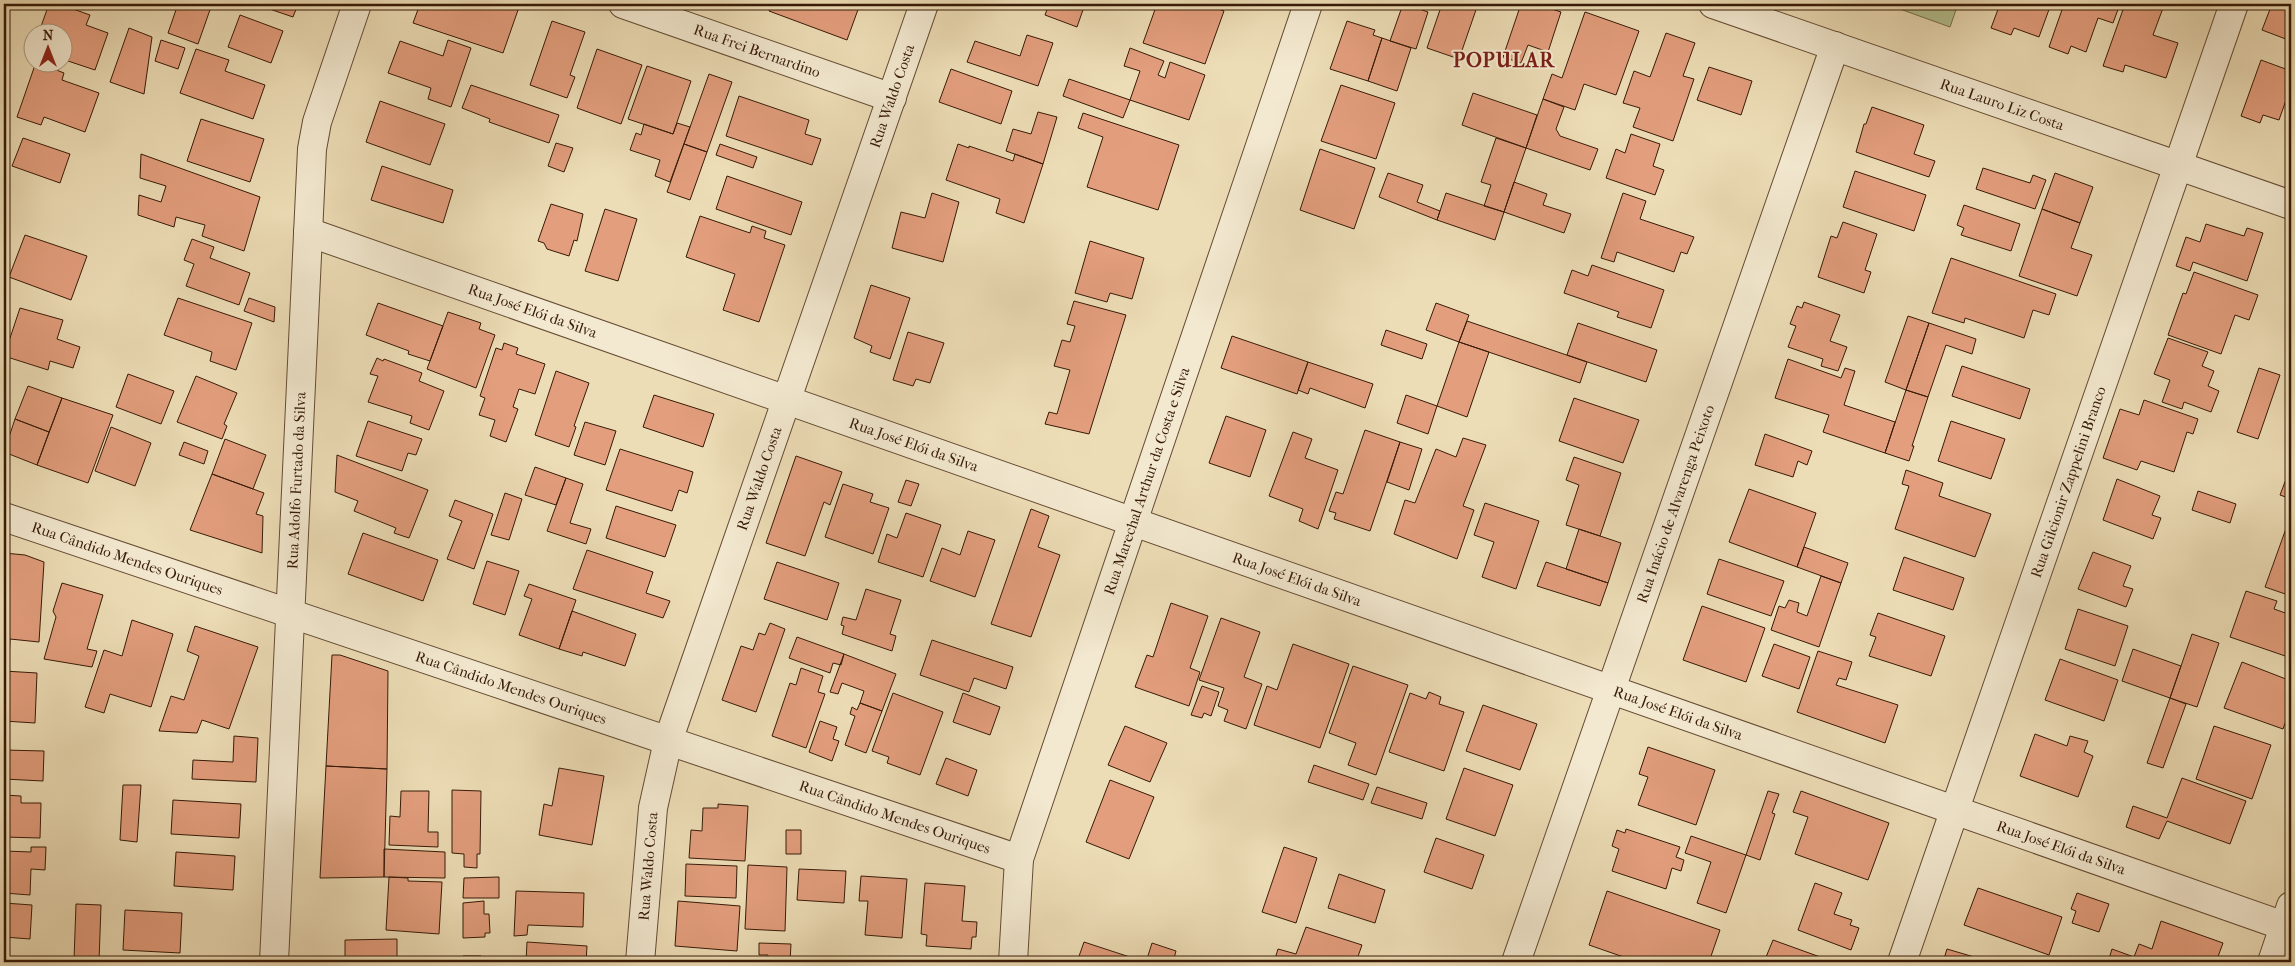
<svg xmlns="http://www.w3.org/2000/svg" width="2295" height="966" viewBox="0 0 2295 966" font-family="'IM FELL French Canon',serif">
	<rect width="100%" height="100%" fill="#edddb6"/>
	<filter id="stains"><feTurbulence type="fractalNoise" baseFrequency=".004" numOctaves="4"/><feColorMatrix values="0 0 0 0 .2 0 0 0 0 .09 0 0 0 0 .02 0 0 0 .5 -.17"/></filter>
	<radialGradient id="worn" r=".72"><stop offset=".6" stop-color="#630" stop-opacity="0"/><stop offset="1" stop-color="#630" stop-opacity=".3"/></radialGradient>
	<path fill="#b5c290" stroke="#766e4c" d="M1886,4H1958L1950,27Z"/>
	<path fill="#e39e7d" stroke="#371a07" d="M49,4H59L90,15L86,25L108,33L95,70L62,59V32H39Z
		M178,4H212L198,44L168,33Z
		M255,4H298L293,17Z
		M420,4H498L518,10L503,53L413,23Z
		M772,4H860L847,40L769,11Z
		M1020,4H1038L1036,9Z
		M1049,4H1085L1077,27L1045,15Z
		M1157,4H1188L1195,6L1196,4H1203L1224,11L1205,64L1143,43Z
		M1403,4H1411V6L1428,12L1416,49L1390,41Z
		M1442,4H1478L1459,59L1427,48Z
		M1521,4H1537L1561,12L1548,52L1528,45L1521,63L1503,57Z
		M2000,4H2051L2039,37L2014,28L2011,35L1991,28Z
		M2064,4H2120L2113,23L2098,18L2086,52L2071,46L2068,54L2049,47Z
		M2125,4H2149L2163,8L2153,35L2178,43L2166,78L2125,65L2123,72L2103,66Z
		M2272,4L2291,10V41L2262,30Z
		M1585,12L1639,31L1616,95L1584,84L1575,110L1543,99L1552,74L1562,78Z
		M240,15L283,31L271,63L228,47Z
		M552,21L585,32L570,75L575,77L567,98L530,85Z
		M1347,21L1375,30L1373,35L1382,38L1368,81L1330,69Z
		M129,28L152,37L144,94L110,82Z
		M1666,33L1695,43L1683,76L1694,79L1673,141L1633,127L1640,108L1623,103L1634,71L1650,77Z
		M1027,35L1053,43L1038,86L967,62L975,41L1020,56Z
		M1382,38L1411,48L1397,91L1368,81Z
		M161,40L185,48L178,69L155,61Z
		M448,40L471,48L451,107L428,99L431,88L388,73L400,41L443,56Z
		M1130,48L1164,61L1158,75L1165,78L1170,62L1205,75L1189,120L1130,100L1140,71L1124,66Z
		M196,49L229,60L225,71L265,85L253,119L180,93Z
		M597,49L642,65L621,124L577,108Z
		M2261,60L2291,71V86L2279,120L2263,115L2260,123L2241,116Z
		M36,62L64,73L62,80L99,93L85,132L44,117L41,125L17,117Z
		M647,66L691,81L673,134L628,119Z
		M1709,67L1752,81L1741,115L1697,100Z
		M951,69L1012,91L1001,124L939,102Z
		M709,74L732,82L707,152L684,144Z
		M1069,79L1130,100L1123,118L1063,96Z
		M471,85L559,115L549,143L489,122L490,119L462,108Z
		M1341,85L1395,103L1376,159L1321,141Z
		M1473,93L1537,115L1526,148L1462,125Z
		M739,96L809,120L805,134L821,139L812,165L726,136Z
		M1543,99L1564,107L1556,129L1560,136L1598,149L1590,170L1526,148Z
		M380,101L445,124L430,165L366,142Z
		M1872,107L1924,125L1914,154L1935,161L1929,177L1856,152L1864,124H1866Z
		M1038,112L1057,117L1043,164L1006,151L1013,129L1031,134Z
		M1083,113L1179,145L1158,210L1087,187L1103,137L1078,128Z
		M201,119L264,139L250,182L187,161Z
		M677,123L690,127L670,182L655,176L660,160L630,150L636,133L641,135L644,124L673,134Z
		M1631,134L1660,144L1653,166L1664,170L1655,195L1606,178L1616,149L1625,153Z
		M23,138L70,154L60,183L12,166Z
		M1496,138L1526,148L1504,212L1484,206L1491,185L1481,182Z
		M556,143L573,148L564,172L548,166Z
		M684,144L707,152L690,200L667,192Z
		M720,144L757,157L753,168L716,155Z
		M958,144L969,148V146L1013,161L1015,154L1043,164L1024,223L996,213L1000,199L946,180Z
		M1320,149L1375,168L1354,229L1300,210Z
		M141,154L260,197L244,251L202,236L205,225L176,217L174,227L138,215L139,195L161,202L166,186L140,178Z
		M382,166L453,190L443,223L371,200Z
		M1983,168L2030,183L2033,175L2046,180L2035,209L1976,189Z
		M1855,171L1926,195L1914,231L1843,207Z
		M1388,173L1423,185L1417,202L1440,211L1437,220L1379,197Z
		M2055,173L2093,187L2080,223L2042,209Z
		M727,176L802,202L791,235L716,209Z
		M1514,182L1547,194L1543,205L1571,214L1564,233L1504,212Z
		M932,193L959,202L943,262L892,248L901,212L925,218Z
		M1446,193L1504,212L1495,240L1437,220Z
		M1623,193L1646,201L1640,219L1694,237L1687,254L1681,252L1674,272L1617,252L1614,262L1601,258Z
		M551,204L583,214L577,241L574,240L569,256L547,249L544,243L538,241Z
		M1964,205L2020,224L2011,251L1961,235L1964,228L1957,225Z
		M605,209L637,219L618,281L585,271Z
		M2042,209L2080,223L2071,248L2092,255L2077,296L2019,276Z
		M700,216L750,233L752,226L766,231L764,238L785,245L759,322L723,310L735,274L686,257Z
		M1843,222L1877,234L1865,270L1871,272L1864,293L1818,277L1831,236L1837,238Z
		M2206,224L2244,236L2247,228L2263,233L2247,281L2193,262L2190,271L2176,266L2186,237L2200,242Z
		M25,235L87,256L71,300L9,277Z
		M192,239L214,247L210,258L250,273L239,305L186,286L194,264L184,260Z
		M1090,241L1144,258L1132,299L1110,293L1107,302L1075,293Z
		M1951,258L2056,294L2049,315L2033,310L2024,338L1965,318L1964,323L1932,313Z
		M1592,265L1664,290L1651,328L1617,317L1619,312L1564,293L1572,270L1588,276Z
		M2194,272L2258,295L2249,320L2235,315L2221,354L2168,335L2183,293L2186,294Z
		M871,285L910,298L890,359L870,352L872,346L854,338Z
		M178,298L252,323L236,370L210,361L212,352L164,335Z
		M249,298L275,307L274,322L244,311Z
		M1074,301L1126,315L1089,434L1045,424L1049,412L1057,414L1070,370L1054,366L1062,340L1070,342L1075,326L1067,324Z
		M1804,302L1840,315L1830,341L1847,347L1838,371L1821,366L1823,359L1788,347L1796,326L1790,324L1797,306L1802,308Z
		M378,303L443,326L430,361L408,354L409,351L366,335Z
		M1436,303L1469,315L1459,342L1426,330Z
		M20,308L63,320L57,339L80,347L73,368L50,361L48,370L4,356Z
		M448,312L481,323L479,329L495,335L476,388L427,369Z
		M1908,316L1929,323L1906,390L1885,382Z
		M1467,321L1587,362L1580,383L1459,342Z
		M1578,323L1657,350L1646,382L1567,355Z
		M1929,323L1976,339L1972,354L1946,345L1928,397L1906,390Z
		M1386,330L1427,344L1422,359L1381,345Z
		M908,332L944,343L930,383L916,379L913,386L893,380Z
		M1232,336L1308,362L1297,394L1221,368Z
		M2168,338L2208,352L2202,366L2214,371L2208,386L2219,391L2211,412L2184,402L2182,409L2162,402L2170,380L2154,374Z
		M1459,342L1489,352L1467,417L1437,406Z
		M504,343L518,348L516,354L545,364L535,394L519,389L513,407L518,409L506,442L490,436L495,420L479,415L485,398L480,396L496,348L502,350Z
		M377,358L383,361L384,359L422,373L419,381L444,391L429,430L410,423L412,416L368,402L378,376L370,374Z
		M1788,359L1841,378L1845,368L1855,371L1844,405L1895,422L1885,453L1823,432L1829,415L1775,398Z
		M1308,362L1373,384L1365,408L1310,388L1308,394L1298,390Z
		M1962,366L2030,389L2020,419L1952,396Z
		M2259,368L2280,375L2258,439L2237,432Z
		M556,371L589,383L574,426L576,427L569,447L535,435Z
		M128,374L174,391L161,424L116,407Z
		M196,376L237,393L224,424L227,426L222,439L177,422Z
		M28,386L62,398L49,432L15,419Z
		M1906,390L1928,397L1912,446H1914L1909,461L1885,453Z
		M654,395L714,414L703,447L643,427Z
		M1406,395L1437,406L1428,434L1397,423Z
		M62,398L113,415L88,483L37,465Z
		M1574,398L1639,420L1623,463L1559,441Z
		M2144,400L2198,419L2193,434L2187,432L2174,472L2141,461L2137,470L2103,458L2120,409L2139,415Z
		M1226,416L1266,430L1250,477L1209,463Z
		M15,419L49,432L37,465L4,452Z
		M368,421L422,439L416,455L408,453L402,471L356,456Z
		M1951,421L2005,439L1991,479L1938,461Z
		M585,422L616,431L605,465L574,455Z
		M111,427L151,443L135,486L95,471Z
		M1365,430L1400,442L1370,531L1334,519L1336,513L1329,511L1336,492L1343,494Z
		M1293,432L1312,439L1305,458L1338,470L1318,529L1299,521L1303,509L1269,496Z
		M1765,434L1812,451L1807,465L1798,461L1793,477L1755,465Z
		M1463,438L1486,445L1463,506L1474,510L1457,559L1394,534L1405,500L1415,503L1436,449L1456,457Z
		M225,439L266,455L253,489L212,474Z
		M184,442L208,451L204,464L179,455Z
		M1400,442L1422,449L1409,490L1387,482Z
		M620,449L693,472L687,493L679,490L672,511L606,490Z
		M337,455L428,490L409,538L394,533L396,528L354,511L358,501L335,492Z
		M796,456L842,472L830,505L824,502L805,556L766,543Z
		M1574,457L1621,473L1600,536L1566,525L1579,485L1566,480Z
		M2291,466V499L2280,495Z
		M535,467L566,478L556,505L525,495Z
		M1906,470L1943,483L1939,496L1991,514L1975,557L1895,529L1909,486L1902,484Z
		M212,474L264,493L256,514L263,516L262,553L190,530Z
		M566,478L583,484L570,523L591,529L586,544L547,531Z
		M2117,479L2160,496L2152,515L2161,518L2153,539L2103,520Z
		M906,480L919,484L911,506L898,502Z
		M843,484L873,494L870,502L889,508L873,554L825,537Z
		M1749,489L1816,513L1797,567L1729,542Z
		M2198,491L2236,504L2230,523L2192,510Z
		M505,493L522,499L509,540L491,535Z
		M455,500L493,514L474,569L447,559L462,521L449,516Z
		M1485,503L1539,521L1516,589L1482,577L1494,542L1474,535Z
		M616,506L676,525L665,557L606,538Z
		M1031,509L1049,516L1038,547L1060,555L1031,637L991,624Z
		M906,513L941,525L923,577L878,562L887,534L897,538Z
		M2288,523L2291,524V596L2265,587Z
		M1579,529L1621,543L1608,583L1566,569Z
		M968,531L995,540L975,597L930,581L942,548L960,555Z
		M363,533L438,560L423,601L348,574Z
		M1804,547L1848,563L1841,583L1797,567Z
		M587,550L653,572L646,593L670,601L663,618L573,589Z
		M2093,552L2131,566L2123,586L2133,589L2126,607L2078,589Z
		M4,553L25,555L44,562L39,642L10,639L9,660L4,659Z
		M1904,557L1964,578L1953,610L1893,590Z
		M1719,559L1784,581L1771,616L1707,594Z
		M487,561L519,571L505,615L473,604Z
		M777,562L839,583L827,620L764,599Z
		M1546,562L1608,583L1600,606L1537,586Z
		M1821,576L1841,583L1819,647L1771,630L1779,606L1785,608L1789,600L1799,603L1797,612L1807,616Z
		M62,583L103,595L87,649L97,651L92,667L44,659L56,617L53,611Z
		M529,584L576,600L559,649L519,635L532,599L524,596Z
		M866,589L901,600L890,634L896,636L892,651L842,634L844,626L841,625L843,617L856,620Z
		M2246,591L2277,601L2274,609L2291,615V658L2230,637Z
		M1171,603L1208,616L1190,668L1200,672L1189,706L1135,687L1147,655L1153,657Z
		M1702,606L1765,628L1746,682L1683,660Z
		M2078,609L2128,626L2115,666L2065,649Z
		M572,611L636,634L625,666L583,652L582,656L559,649Z
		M1878,613L1945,636L1931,676L1869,656L1876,637L1870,635Z
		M1221,618L1260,632L1244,677L1262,684L1246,729L1224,721L1228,710L1218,706L1224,688L1199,680Z
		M132,620L173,634L151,707L110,694L104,713L85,707L104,650L122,656Z
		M770,623L785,629L756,712L722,700L741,646L753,650L759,633L765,635Z
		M195,626L258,647L229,729L202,720L197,733L159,731L171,696L184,700L199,656L187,651Z
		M2192,634L2219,643L2197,707L2170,698Z
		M797,637L844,654L841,665L833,663L830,673L789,658Z
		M932,640L1013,667L1006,689L974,678L969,692L920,675Z
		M1293,644L1349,664L1320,748L1254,725L1267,686L1277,690Z
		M1774,644L1810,657L1799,689L1762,676Z
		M2133,649L2181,666L2170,698L2122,681Z
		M1818,651L1852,662L1846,680L1839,678L1836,685L1898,705L1885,743L1797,712Z
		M844,654L896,674L882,711L860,703L864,691L842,683L838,694L830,692Z
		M332,655H340L388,671L387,769L326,766Z
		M2060,659L2118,680L2104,721L2045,700Z
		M2242,662L2291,681V707L2283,729L2224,708Z
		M1353,666L1408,685L1376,775L1348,765L1356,743L1329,733Z
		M801,668L823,676L818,692L825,694L806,748L772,736L790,683L796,685Z
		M4,671L37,673L35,723L4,721Z
		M1202,686L1219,692L1211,716L1204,713L1202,718L1191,715Z
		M1429,692L1441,697L1439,704L1464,712L1444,771L1389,752L1410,693L1426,699Z
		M893,693L943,712L920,775L887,763L889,757L872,751Z
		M963,693L1000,707L990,735L953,722Z
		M2170,698L2186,704L2163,768L2147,763Z
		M860,703L882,711L866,753L845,745L855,716L850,714L852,707L857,710Z
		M1483,705L1537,724L1520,770L1466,751Z
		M820,721L837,727L833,739L839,741L832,761L809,752Z
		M1125,726L1167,743L1150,782L1108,765Z
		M2214,726L2271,745L2252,799L2196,779Z
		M2035,734L2067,746L2070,736L2088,741L2084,752L2093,756L2078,797L2020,776Z
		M234,736L258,738L256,782L192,779L193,760L233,762Z
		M4,743V750L44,751L43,781L4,779Z
		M1648,747L1715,770L1696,825L1638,805L1648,777L1639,774Z
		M946,758L977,770L968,796L936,784Z
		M1314,765L1369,784L1363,800L1308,782Z
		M326,766L387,769L384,877L320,878Z
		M559,768L604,776L592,845L539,835L544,804L552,806Z
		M1464,768L1513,785L1495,836L1446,819Z
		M2182,778L2246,801L2230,844L2167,821L2159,839L2126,827L2133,806L2167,818Z
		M1110,780L1154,797L1129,859L1086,842Z
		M123,785H141L137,842L120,840Z
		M1377,787L1427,803L1422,819L1371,803Z
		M452,790L481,791L480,854H477V868L464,867V854L452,853Z
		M401,791H429L428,832H438V847L389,845L390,816L400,817Z
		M1768,791L1779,794L1772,813L1775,814L1760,860L1746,855Z
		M1801,791L1889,823L1868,880L1795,854L1808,817L1793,812Z
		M4,795L21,796V803H41L40,838L4,837Z
		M173,800L241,804L239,838L171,834Z
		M718,804L748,806L745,861L689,858L691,830L702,831L703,808H718Z
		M1626,829L1680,847L1676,857L1684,860L1681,871L1672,868L1666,889L1612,871L1619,849L1612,846L1617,830L1625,833Z
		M786,830H801V854H786Z
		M1691,836L1746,855L1726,913L1697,903L1711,862L1685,853Z
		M1436,838L1484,855L1472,889L1424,872Z
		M31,847H46L45,870L31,869L30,895L4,893V851L31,852Z
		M1284,847L1317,858L1296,923L1262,912Z
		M384,849L445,852V878L384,877Z
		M176,852L235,856L233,890L174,886Z
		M686,864L737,866L736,898L685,896Z
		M748,865L787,867L785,931L745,929Z
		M799,869L846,871L844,903L797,900Z
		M1339,874L1385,890L1375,923L1328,908Z
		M861,876L907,879L902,938L865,935L868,901H859Z
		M389,877L408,878V881L442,882L439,934L386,930Z
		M499,877V898H463L464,878Z
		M925,883L965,886L962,921L977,922L976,937H972L971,949L926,946L927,935L921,934Z
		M1815,883L1842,893L1834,914L1852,920L1850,925L1859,928L1851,950L1798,930Z
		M1978,888L2062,917L2049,955L1964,925Z
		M516,891L584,893L583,927L528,925L527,935L514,936Z
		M1607,891L1720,930L1709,962H1638L1589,945Z
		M2077,893L2109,904L2099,932L2072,923L2076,911L2071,909Z
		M484,901V914H489L490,933H485V937L463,938V903Z
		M678,901L740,906L737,951L675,946Z
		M4,903L32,905L30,939L4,937Z
		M76,904L101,905L99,961L74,960Z
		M125,910L182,913L180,953L123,950Z
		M2161,921L2223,943L2216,962H2108L2112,949L2134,957L2139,944L2152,949Z
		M1306,927L1362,945L1356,962H1274L1278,949L1296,954Z
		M397,939V962H345V940Z
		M1773,940L1834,962H1764Z
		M527,942L587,946L586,962H526Z
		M1084,942L1145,962H1077Z
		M759,943L791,944L790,962H767L768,955H759Z
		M1152,943L1176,951L1173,962H1146Z
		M1947,949L1991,962H1943Z
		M463,956H481V962H463Z"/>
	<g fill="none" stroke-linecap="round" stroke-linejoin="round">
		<defs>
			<g id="street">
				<path id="s1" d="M623,4L892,98"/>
				<path id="s2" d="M1713,4L2291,205"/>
				<path id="s3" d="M308,232L2284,926"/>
				<path id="s4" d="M4,517L1019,859"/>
				<path id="s5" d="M274,962L312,149L317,122L357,4"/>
				<path id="s6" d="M640,962L653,808L668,741L924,4"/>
				<path id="s7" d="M1013,962L1019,859L1308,4"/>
				<path id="s8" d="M1516,962L1835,46"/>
				<path id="s9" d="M1902,962L2234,4"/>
				<path d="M2272,962L2291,906"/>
			</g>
		</defs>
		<use href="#street" stroke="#644b33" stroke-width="30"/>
		<use href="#street" stroke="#f3e9d0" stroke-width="28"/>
	</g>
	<g text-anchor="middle" stroke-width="4" stroke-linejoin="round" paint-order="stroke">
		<g font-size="15" fill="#371a07" stroke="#f3e9d0">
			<text dy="5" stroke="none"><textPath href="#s1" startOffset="142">Rua Frei Bernardino</textPath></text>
			<text dy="5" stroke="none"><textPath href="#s6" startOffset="906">Rua Waldo Costa</textPath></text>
			<text dy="5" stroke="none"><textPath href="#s2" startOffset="306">Rua Lauro Liz Costa</textPath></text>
			<text dy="5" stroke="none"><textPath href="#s3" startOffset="238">Rua José Elói da Silva</textPath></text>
			<text dy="5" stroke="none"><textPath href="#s3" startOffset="642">Rua José Elói da Silva</textPath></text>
			<text dy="5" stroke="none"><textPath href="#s6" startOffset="501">Rua Waldo Costa</textPath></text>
			<text dy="5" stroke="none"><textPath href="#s5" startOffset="482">Rua Adolfo Furtado da Silva</textPath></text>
			<text dy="5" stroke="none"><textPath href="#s7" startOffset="502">Rua Marechal Arthur da Costa e Silva</textPath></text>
			<text dy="5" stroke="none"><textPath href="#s9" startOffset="508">Rua Gilcionir Zappelini Branco</textPath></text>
			<text dy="5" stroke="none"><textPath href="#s8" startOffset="485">Rua Inácio de Alvarenga Peixoto</textPath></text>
			<text dy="5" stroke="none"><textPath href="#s4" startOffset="130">Rua Cândido Mendes Ouriques</textPath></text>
			<text dy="5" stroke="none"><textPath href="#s3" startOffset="1048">Rua José Elói da Silva</textPath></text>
			<text dy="5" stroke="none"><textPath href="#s4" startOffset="535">Rua Cândido Mendes Ouriques</textPath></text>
			<text dy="5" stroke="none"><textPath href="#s3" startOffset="1452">Rua José Elói da Silva</textPath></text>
			<text dy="5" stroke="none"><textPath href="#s4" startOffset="940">Rua Cândido Mendes Ouriques</textPath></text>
			<text dy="5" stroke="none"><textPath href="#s3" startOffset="1858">Rua José Elói da Silva</textPath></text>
			<text dy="5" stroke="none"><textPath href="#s6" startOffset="96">Rua Waldo Costa</textPath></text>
		</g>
		<g font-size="20" font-weight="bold" letter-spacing="1" fill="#7a1f14" stroke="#f3e9d0">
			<text x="1504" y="67">POPULAR</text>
		</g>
	</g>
	<rect width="2295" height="966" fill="none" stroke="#edddb6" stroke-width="20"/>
	<rect x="5" y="5" width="2285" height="956" fill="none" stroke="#371a07" stroke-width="2.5"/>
	<rect x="10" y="10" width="2275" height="946" fill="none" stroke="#371a07"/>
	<g transform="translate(48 48)"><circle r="24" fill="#f3e9d0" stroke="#a89680"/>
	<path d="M0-4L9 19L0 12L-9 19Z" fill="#8f2418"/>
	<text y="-8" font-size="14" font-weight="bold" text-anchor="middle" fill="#371a07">N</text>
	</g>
	<rect width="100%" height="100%" filter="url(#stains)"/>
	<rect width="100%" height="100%" fill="url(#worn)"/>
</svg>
